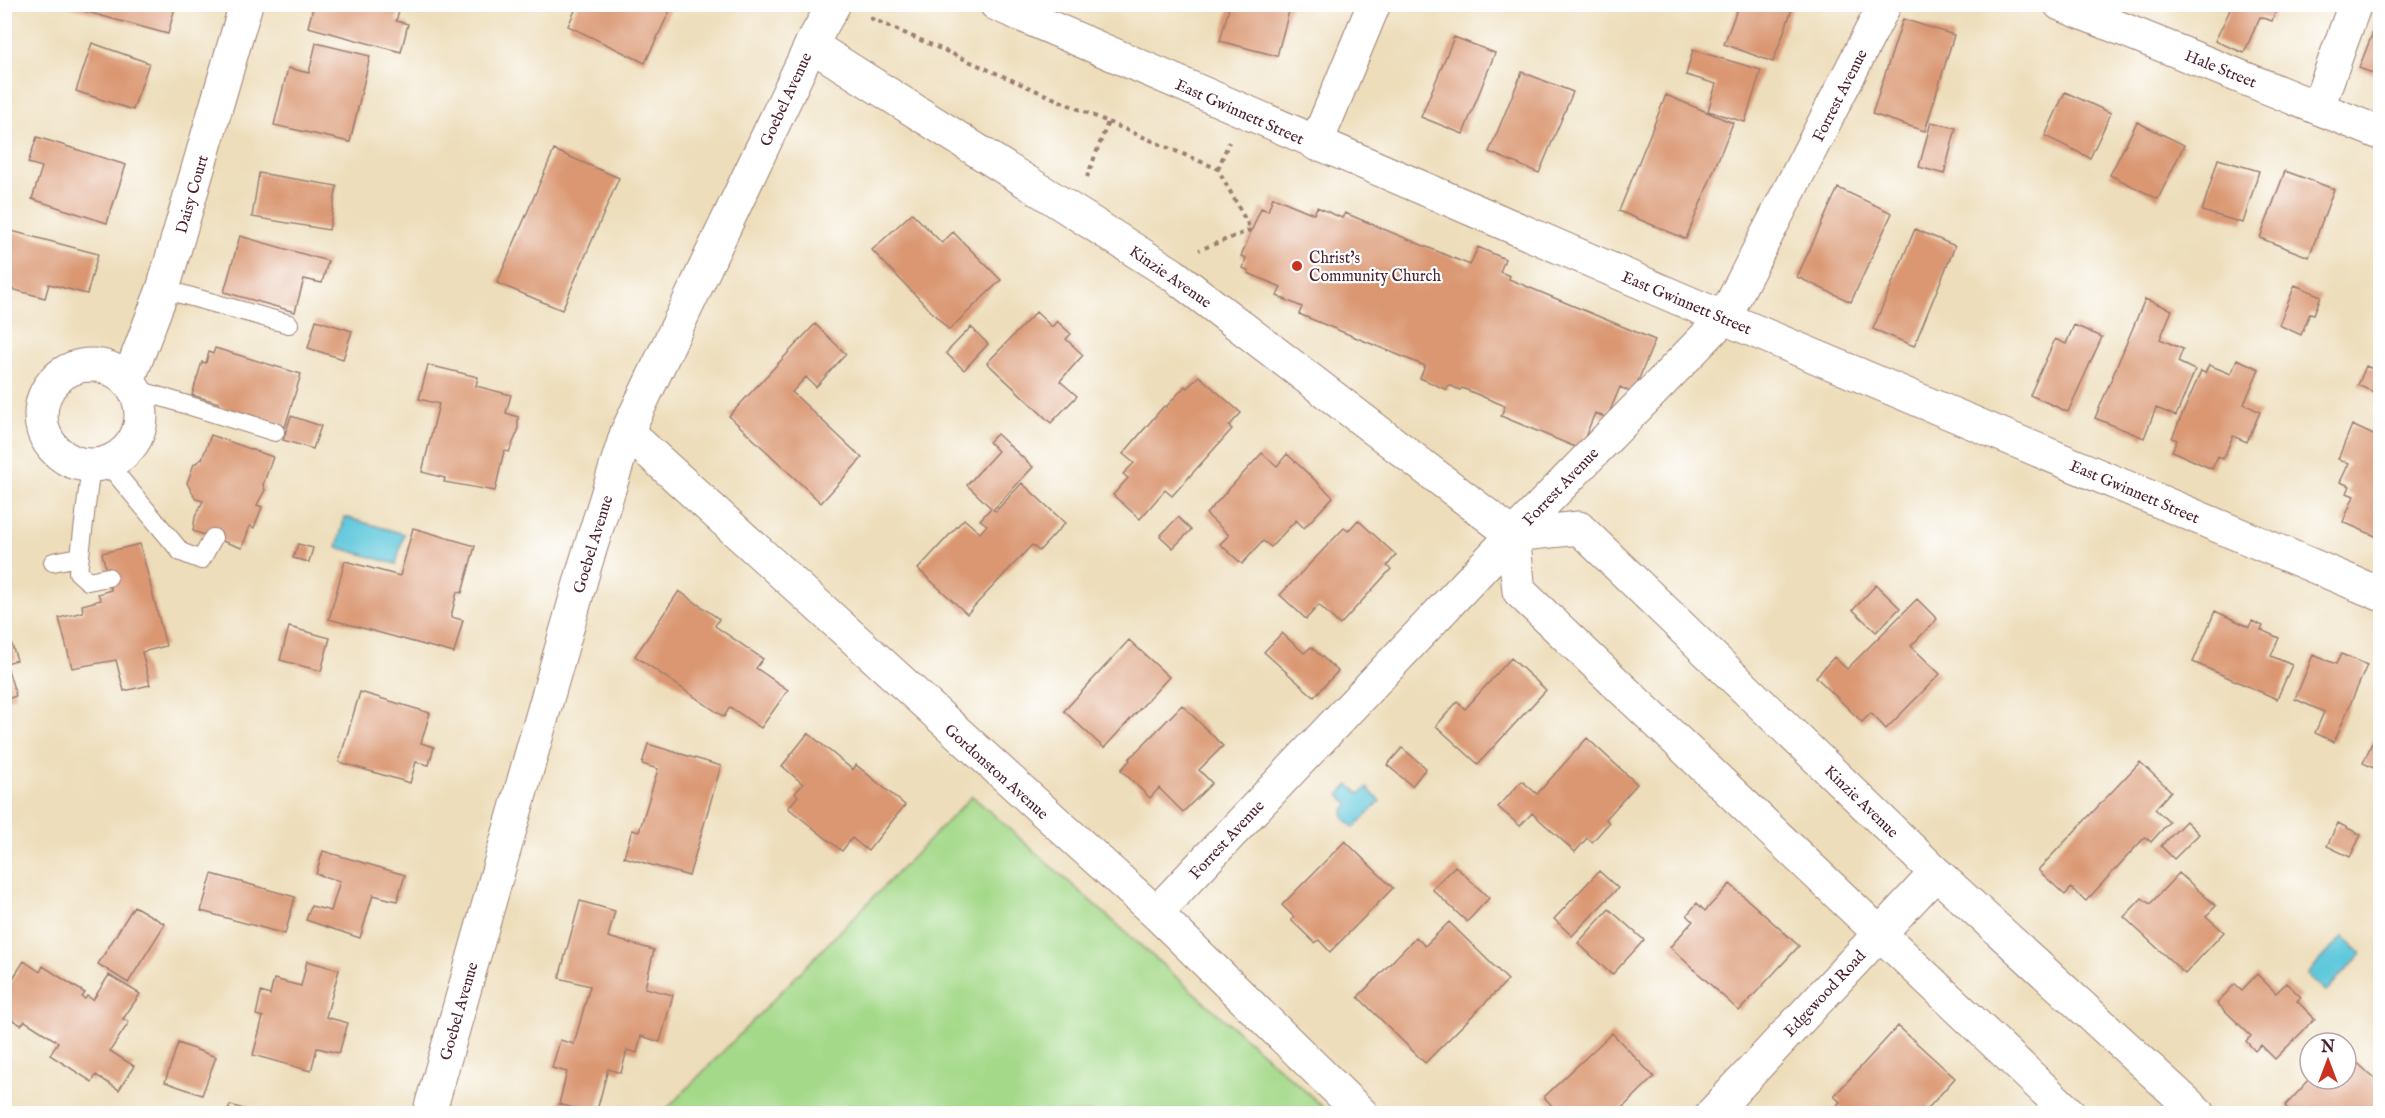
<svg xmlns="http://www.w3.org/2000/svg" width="2385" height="1118" viewBox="0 0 2385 1118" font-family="'IM FELL English',serif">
	<rect width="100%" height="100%" fill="#fff"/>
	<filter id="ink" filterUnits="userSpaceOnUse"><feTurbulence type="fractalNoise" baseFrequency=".0167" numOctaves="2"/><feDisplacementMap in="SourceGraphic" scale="12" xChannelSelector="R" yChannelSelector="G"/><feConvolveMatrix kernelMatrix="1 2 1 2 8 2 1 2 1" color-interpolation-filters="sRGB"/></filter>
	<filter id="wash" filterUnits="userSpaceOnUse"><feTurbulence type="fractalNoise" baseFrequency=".008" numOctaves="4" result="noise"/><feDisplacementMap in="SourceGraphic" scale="24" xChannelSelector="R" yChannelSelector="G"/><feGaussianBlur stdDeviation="1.35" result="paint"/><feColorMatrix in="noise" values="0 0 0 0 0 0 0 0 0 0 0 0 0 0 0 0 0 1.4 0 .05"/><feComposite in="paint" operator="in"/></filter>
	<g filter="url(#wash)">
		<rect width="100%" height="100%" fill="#edddba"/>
		<path fill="#a4d989" stroke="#777c5a" stroke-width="1.5" d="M972,796L1330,1113H663Z"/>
		<path fill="#5fc8db" stroke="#547483" stroke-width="1.5" d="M345,517L404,534L396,564L337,547Z
			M1349,785L1360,794L1367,788L1380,801L1354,828L1344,818L1343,811L1349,804L1339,795Z
			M2343,936L2361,954L2326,991L2307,975Z"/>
		<g id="blocks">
			<path fill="#da9772" d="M58,4H176L168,34Z
				M314,4H401L396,21L408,24L401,52L308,27Z
				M578,4H673L645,63L568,26Z
				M1230,4H1291L1277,56L1220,41Z
				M1739,4H1794L1773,62L1724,44Z
				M2221,4H2278L2272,21L2260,17L2244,53L2215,41L2230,10Z
				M2380,14V76L2359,68Z
				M1903,19L1954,35L1925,131L1872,114Z
				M1454,37L1495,53L1463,134L1421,117Z
				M92,43L149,63L133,110L76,91Z
				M316,43L370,56L350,142L274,125L288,68L309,73Z
				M1693,50L1761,70L1745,122L1708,111L1716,84L1686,75Z
				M1522,72L1573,92L1539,173L1489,152Z
				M2065,92L2111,113L2090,158L2045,136Z
				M1666,95L1733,123L1686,239L1619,211Z
				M1931,122L1956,128L1944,174L1919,167Z
				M2137,122L2184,145L2158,199L2110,175Z
				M37,137L126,165L107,223L32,199L42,167L28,163Z
				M554,150L619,178L562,310L497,283Z
				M2218,159L2259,171L2243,223L2202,211Z
				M2285,171L2334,189L2309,257L2260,238Z
				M259,173L337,186L329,230L252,217Z
				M1838,188L1892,213L1851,302L1797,277Z
				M1273,197L1314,214L1317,207L1342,218L1345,213L1470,265L1478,247L1505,259L1500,272L1510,276L1509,279L1655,340L1633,393L1620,387L1607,418L1595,413L1580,449L1501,416L1505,406L1462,388L1460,390L1449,385L1447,390L1420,378L1425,366L1299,314L1302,307L1277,296L1281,287L1248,273L1249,271L1243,268L1246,258L1241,256L1261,208L1268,211Z
				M912,213L942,243L953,232L1001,280L949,330L872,250Z
				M4,229L98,254L87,294L49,284L45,298L4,287Z
				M1915,229L1955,246L1914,346L1873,329Z
				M240,236L328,261L322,283L304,279L295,312L224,292Z
				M2295,285L2321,296L2314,314L2310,313L2301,335L2279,325Z
				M2145,299L2172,310L2160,339L2183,349L2178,362L2195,370L2176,416L2156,408L2144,438L2095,418Z
				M1036,312L1052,327L1057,321L1071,334L1066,339L1083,355L1060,381L1077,396L1051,423L987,363Z
				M316,320L352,331L343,359L308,348Z
				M815,324L846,354L816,387L806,377L792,392L862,458L821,503L729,416Z
				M2074,325L2102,337L2068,412L2030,395L2055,339L2066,344Z
				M971,327L988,344L964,370L946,353Z
				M215,348L301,374L285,427L218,406L219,403L192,395L202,362L206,363L209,352L213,354Z
				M2237,359L2259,369L2244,404L2260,412L2247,442L2233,436L2223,459L2218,456L2212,469L2172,451L2177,440L2172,438L2201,371L2205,373L2209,365L2231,374Z
				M428,365L478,377L476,386L511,395L506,413L518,417V431L509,452L504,451L495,491L444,482L445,478L422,472L439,404L419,399Z
				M2366,366L2380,372V395L2358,385Z
				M1199,376L1241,413L1229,426L1232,429L1172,496L1165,490L1140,519L1113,495L1128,478L1123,474L1134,463L1123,454L1164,406L1166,407L1185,386L1187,388Z
				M291,416L321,426L313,449L283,440Z
				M2352,425L2380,438V538L2343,522L2354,496L2347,493L2350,486L2340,482L2349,463L2338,459Z
				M997,434L1033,467L993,510L996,511L1022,483L1065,523L1039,551L1032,545L967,614L918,569L964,519L980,533L987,525L980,520L991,508L967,485L998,451L989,442Z
				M211,435L273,457L263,485L265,490L257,505L262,507L254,528L250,526L242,548L193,531L195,517L203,501L196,499L187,483L194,464L202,459Z
				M1262,453L1277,466L1287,454L1333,497L1304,528L1296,520L1271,547L1263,541L1242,564L1220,544L1229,535L1206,514Z
				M1178,517L1191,530L1173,548L1160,536Z
				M1358,520L1396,555L1387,566L1391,569L1340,625L1319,605L1306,619L1280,595L1344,528L1348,531Z
				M413,528L475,546L462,593L457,592L451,617L463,620L454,653L329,619L345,561L400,576Z
				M140,544L166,646L142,652L150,685L124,691L116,660L72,668L59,618L83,612L82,605L101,600L98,594L111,590L102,553Z
				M298,544L313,548L309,562L293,558Z
				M1876,585L1900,608L1876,632L1853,610Z
				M679,591L719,619L715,626L763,659L756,668L788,690L761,728L730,707L724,717L635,656Z
				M1917,599L1937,619L1911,646L1940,674L1886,729L1871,713L1862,722L1816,677L1834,657L1847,669Z
				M2215,611L2249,627L2252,621L2263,626L2261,630L2279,638L2271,656L2292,665L2277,699L2193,662Z
				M4,622L17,660L6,663L16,696L4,700Z
				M289,627L330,638L321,671L280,660Z
				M1282,633L1304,653L1311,647L1338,671L1314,697L1264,652Z
				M1129,640L1169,677L1104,748L1064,711Z
				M2341,654L2367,665L2334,742L2315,733L2324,712L2295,699L2313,655L2336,664Z
				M1511,658L1546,690L1478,764L1436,726L1457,702L1465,709Z
				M360,692L430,713L421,743L434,747L429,765L416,762L410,783L339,762Z
				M1182,705L1223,746L1199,770L1212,783L1183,812L1159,788L1150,798L1121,770L1130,760L1129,759Z
				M2380,725V771L2363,763Z
				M808,733L853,770L856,765L905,805L868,851L852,838L842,851L788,808L798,796L795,793L803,784L782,766Z
				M1587,738L1637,784L1606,819L1609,823L1592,842L1587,838L1575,852L1532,813L1520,826L1498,807L1522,781L1537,794Z
				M648,744L721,766L689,876L624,857L632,830L639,832L658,769L642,764Z
				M1402,748L1426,768L1412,786L1387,765Z
				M2140,762L2171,791L2155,809L2169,822L2151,842L2145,837L2086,901L2071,888L2065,895L2038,870Z
				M2186,821L2199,834L2174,859L2161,846Z
				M2338,823L2361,835L2350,857L2327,846Z
				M1345,841L1393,888L1330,952L1319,940L1315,943L1291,920L1294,917L1282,905Z
				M323,851L405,875L397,901L373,895L360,938L306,920L311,906L331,911L340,881L316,874Z
				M1455,866L1489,898L1467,922L1432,889Z
				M1599,871L1618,888L1572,936L1554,919Z
				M2179,873L2216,906L2206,916L2224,932L2185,974L2124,917L2142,898L2150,904Z
				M212,874L295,897L285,934L201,911Z
				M1730,884L1799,946L1739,1011L1670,947L1693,921L1687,915L1697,903L1705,911Z
				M580,901L615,911L608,937L654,950L645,988L673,995L660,1042L641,1036L637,1053L627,1050L621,1073L608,1069L596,1114L559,1104L567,1072L552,1068L560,1040L574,1044L590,986L559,978Z
				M134,906L165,924L128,983L98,964Z
				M1609,909L1644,940L1612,975L1578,943Z
				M1449,922L1508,980L1425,1063L1358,997L1416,937L1425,946Z
				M24,961L40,972L43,966L85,993L82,997L85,999L87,996L93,1000L109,975L140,994L123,1019L129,1022L110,1051L134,1066L119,1090L96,1075L92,1082L50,1055L58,1042L25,1021L21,1025L4,1015V992Z
				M307,961L339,970L326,1017L348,1023L339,1053L317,1048L311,1071L253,1055L263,1017L256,1015L261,992L270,995L274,979L301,986Z
				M2257,974L2276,993L2286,983L2301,997L2297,1001L2315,1019L2275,1059L2261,1045L2255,1051L2246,1041L2251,1036L2217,1003L2235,984L2242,990Z
				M1898,1026L1955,1078L1923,1114H1847L1837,1105L1840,1102L1834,1096Z
				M1612,1033L1654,1077L1616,1114H1548L1554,1108L1544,1097Z
				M178,1043L216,1057L202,1095L165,1082Z
				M2346,1052L2380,1084V1094L2377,1097L2380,1101V1114H2293L2285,1106L2310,1079H2346Z
				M230,1105L258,1113V1114H227Z"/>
		</g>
	</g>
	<g filter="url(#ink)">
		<use href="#blocks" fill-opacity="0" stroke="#9c7e72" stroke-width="1.5"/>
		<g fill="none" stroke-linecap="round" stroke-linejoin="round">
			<defs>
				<path id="service" d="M163,289L289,324
					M132,388L275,432
					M107,463L181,552L201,560L213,538
					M91,465L78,572L88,581L108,577
					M53,562L79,557"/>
				<path id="minor" d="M2060,4L2380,133
					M811,45L1172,274L1513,535L1579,528L1936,873L2199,1114
					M2318,107L2355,4
					M1316,144L1374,4
					M41 415a50 50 0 1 1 100 0a50 50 0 1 1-100 0Z
					M128,381L163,289L246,4
					M627,432L1156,913L1362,1114
					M1513,535L1519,591L2070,1114
					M1156,913L1513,535L1724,318L1885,4
					M1712,1114L1936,873"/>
				<path id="tertiary" d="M429,1114L586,562L627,432L811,45L834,4"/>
				<path id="secondary" d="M996,4L1724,318L2380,594"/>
			</defs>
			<use href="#service" stroke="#9c7e72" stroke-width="20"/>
			<use href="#minor" stroke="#9c7e72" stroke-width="35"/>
			<use href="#tertiary" stroke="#9c7e72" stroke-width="35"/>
			<use href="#secondary" stroke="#9c7e72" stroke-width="35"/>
			<path stroke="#9c7e72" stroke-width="4" stroke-dasharray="4.5 4.5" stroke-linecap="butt" d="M870,18L1108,122L1087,177
				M1108,122L1218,169L1251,230L1199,250
				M1218,169L1229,142"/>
			<use href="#service" stroke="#fff" stroke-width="18"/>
			<use href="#minor" stroke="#fff" stroke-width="33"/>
			<use href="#tertiary" stroke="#fff" stroke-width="33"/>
			<use href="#secondary" stroke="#fff" stroke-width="33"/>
		</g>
	</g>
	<circle fill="#c8321e" stroke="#fff" stroke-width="2" cx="1297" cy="266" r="6"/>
	<g text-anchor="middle" stroke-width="4.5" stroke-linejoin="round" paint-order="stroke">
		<g font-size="16" fill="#4a1f2b" stroke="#fff">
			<text transform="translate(2221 68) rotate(22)" y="6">Hale Street</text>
			<text transform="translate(1839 95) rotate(-63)" y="6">Forrest Avenue</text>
			<text transform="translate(785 99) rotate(-65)" y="6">Goebel Avenue</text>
			<text transform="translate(1240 111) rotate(24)" y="6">East Gwinnett Street</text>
			<text transform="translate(191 194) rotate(-74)" y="6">Daisy Court</text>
			<text transform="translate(1171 276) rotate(35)" y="6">Kinzie Avenue</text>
			<text transform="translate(1687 302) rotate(23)" y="6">East Gwinnett Street</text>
			<text transform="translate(1560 486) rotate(-46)" y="6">Forrest Avenue</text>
			<text transform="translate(2135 491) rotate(23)" y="6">East Gwinnett Street</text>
			<text transform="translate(592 544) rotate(-73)" y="6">Goebel Avenue</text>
			<text transform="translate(997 771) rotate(42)" y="6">Gordonston Avenue</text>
			<text transform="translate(1862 801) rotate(44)" y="6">Kinzie Avenue</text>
			<text transform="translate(1226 839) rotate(-47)" y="6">Forrest Avenue</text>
			<text transform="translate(1824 993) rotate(-47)" y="6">Edgewood Road</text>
			<text transform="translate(458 1011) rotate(-74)" y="6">Goebel Avenue</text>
		</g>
		<g font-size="16" fill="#4a1f2b" stroke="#fff" text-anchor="start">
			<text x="1309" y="263">Christ's<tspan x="1309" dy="18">Community Church</tspan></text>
		</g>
	</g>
	<rect width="2385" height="1118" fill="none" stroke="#fff" stroke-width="24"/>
	<g transform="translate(2328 1061)"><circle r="28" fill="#ffffff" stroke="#b7a5aa" stroke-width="1.5"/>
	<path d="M0-4.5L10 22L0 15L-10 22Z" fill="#c8321e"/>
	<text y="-9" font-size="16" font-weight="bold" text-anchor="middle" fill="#4a1f2b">N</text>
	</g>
</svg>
